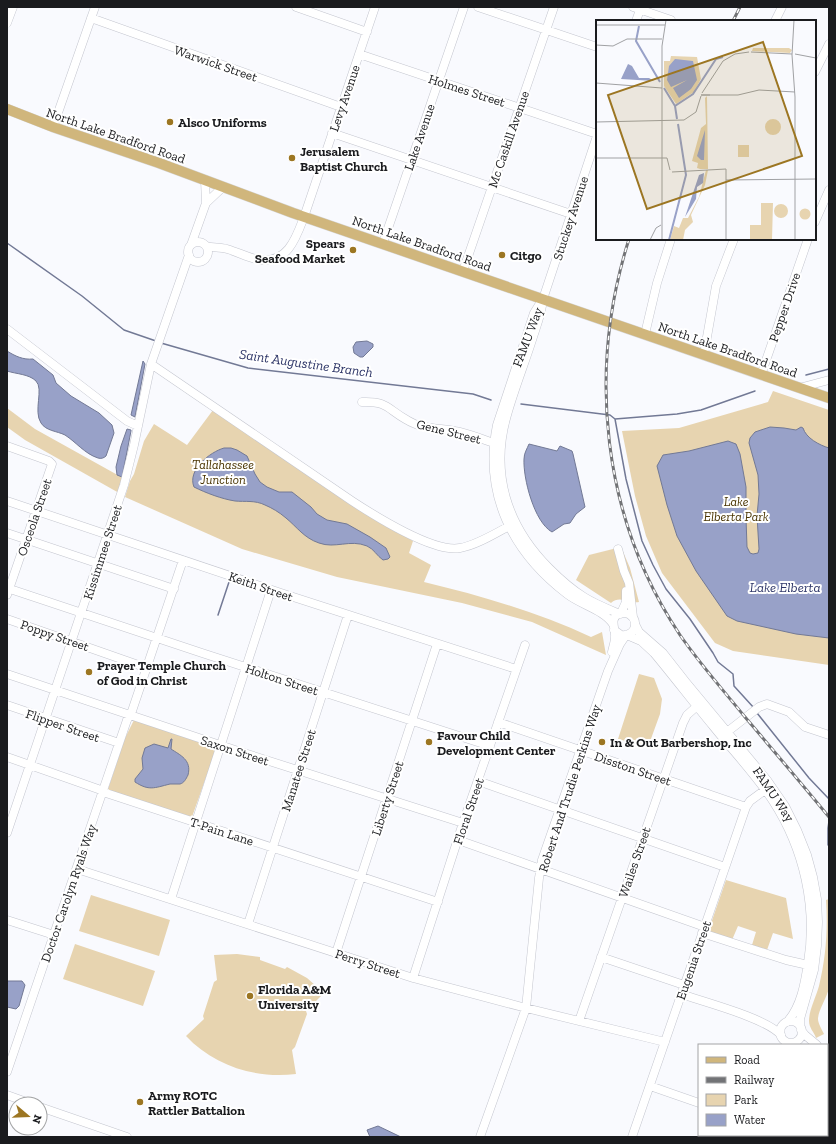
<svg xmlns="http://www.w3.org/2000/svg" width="836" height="1144" viewBox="0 0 836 1144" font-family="'Zilla Slab',serif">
	<rect width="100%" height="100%" fill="#f9fafe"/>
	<path fill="#e7d4b0" d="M773,391L829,410V665L733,651L715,643L662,573L646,536L635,496L622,431L679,428L768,402Z
		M7,408L35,429L123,478L119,493L25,440L7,427Z
		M213,410L346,501L413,541L409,553L431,565L424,582C482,596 537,612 591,637L602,632L606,655L532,622L462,603L337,577L242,549L125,497L130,481L134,474L144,441L154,424L187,445Z
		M621,547L630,568L639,602C629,604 620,595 611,603L576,580L589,555Z
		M639,674L654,678L662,699L660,714L648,747L618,739Z
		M134,720L214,747L216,749L192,817L112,792L108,789L125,738Z
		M726,880L786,898L793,939L773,933L767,950L752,945L756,932L738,926L732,940L708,932Z
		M91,895L170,920L159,956L79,931Z
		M829,899V988C827,997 818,1011 818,1019C818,1023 822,1030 824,1034L816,1038C814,1032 809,1028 809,1021C809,1010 816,997 819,986C826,957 828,929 826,900Z
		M75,944L155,971L143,1006L63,979Z
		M237,954L260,957V960L285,969L287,967L307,978L324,993L306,1011L307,1014L295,1047L292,1050L296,1074C256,1079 214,1066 186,1036L204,1019L203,1016L214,982L217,980L214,955Z"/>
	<path fill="#98a1c8" stroke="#727995" d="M367,341L373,344V347L363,357H360L354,353L353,347L356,342Z
		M7,351C15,356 23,360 33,359L53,375L56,383L71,396L99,413L112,425L114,433L106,456C104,458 101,459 98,458C85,454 76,442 65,435C57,431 46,431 41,423C33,411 44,389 36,381C29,374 16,374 7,371Z
		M143,361L145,364L135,417L131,415Z
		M770,427L784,428L796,430L801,427L803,428C806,438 819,445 829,448V638L796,634L737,621L727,616L696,571L677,536L667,505L657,466L663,455L689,451L728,441L736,444L740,454L746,487V518L747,547L750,553L753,554L758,553L759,549L757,516L759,494L758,475L749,443L750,438L755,432Z
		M127,429L131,430V431L122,477L117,475L116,467L121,446Z
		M529,444L557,451L560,446L572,451L573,454L585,507L576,514L570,523L564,524L552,532C534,522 523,478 524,459C524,453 527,449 529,444Z
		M224,448H231L237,450L247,456L255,474L260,482L267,487L279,492H292L311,507L317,514L327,520L347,524L370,537L386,548L390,557L388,559L383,560C377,556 374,549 367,546C350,539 335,549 319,543C304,538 297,527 286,518C279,512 272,508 265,505C255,500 245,502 235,501C222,499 206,493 194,487C187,470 210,452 224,448Z
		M171,739H172L171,749C180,755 192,760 188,775C186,779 184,783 180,784C177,784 173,784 170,784C154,788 149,791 135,782V779L143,769L142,758L145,748L154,744L168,748Z
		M7,981H22L25,985L19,1006L16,1009L7,1007Z
		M378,1126L401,1137H370L367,1130Z"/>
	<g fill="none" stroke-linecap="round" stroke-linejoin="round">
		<path stroke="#727995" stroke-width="1.5" d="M7,243L82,296L124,330L156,341
			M161,343L248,368L473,394L491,400
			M806,375L829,369
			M521,404L610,415L615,419L626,479L642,541L653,565L666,589L690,619L713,653L718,662L733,674L734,686L754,708
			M615,419L677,414L701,410L755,391
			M218,615L229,582
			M757,713L809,778L829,799
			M828,845V828L829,821"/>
		<defs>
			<path id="minor" d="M296,7L367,32
				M478,7L597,47
				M633,7L671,20
				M91,18L341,107
				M636,21L641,7
				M775,21L782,7
				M7,23L13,7
				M359,54L597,134
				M815,72L829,44
				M53,127L95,7
				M332,133L571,214
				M597,136L543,299C542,313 536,327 532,340C524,365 514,390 507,415C490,473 507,526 549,568C560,579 571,589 584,597C595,604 608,609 620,614
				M206,203L223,187
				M815,222L829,190
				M188 252a10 10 0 1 1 20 0a10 10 0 1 1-20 0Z
				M383,243L464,7
				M191,245L206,203L205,180
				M206,246C213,248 220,247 227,249C238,252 248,258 260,260C288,263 296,238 304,217L375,7
				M463,271L554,7
				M542,300L534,313L497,425C483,494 512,552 567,594C581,605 604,610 613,624
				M7,329L127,421L138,426
				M645,334L657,283L671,239
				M704,354L716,286L734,239
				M151,364L352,501C375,516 434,553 460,548C478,545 499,531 515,523
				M761,375L808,239
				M799,388L829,380
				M362,402C388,401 387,409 407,420C421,429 439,428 455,431C468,433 481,439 494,443
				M7,446L49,461L52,464L7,595
				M7,501L284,594L516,669
				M7,533L174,589
				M618,549L624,571L629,583L633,617
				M7,588L202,653L490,746
				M621,613L626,602V591
				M7,619L147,668
				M635,624L639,632L663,653L685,681L767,780L785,806L797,830L807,855L813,877L817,899L818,922L817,946L814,970L800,1019V1026
				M627,635L641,641L654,653C674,677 693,702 713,726C733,751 756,775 773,801C804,849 817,907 808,963C805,983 801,1007 787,1022
				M612,652C613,647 615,642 615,637C616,629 608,617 621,613C624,613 628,613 630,615C633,617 635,620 635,623C636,631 629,636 621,635L614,630
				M7,674L241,752L463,823
				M7,705L119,743
				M498,722L746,807
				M727,732L759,707L767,704L789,712L805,727L829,735
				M7,757L98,789L106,793L438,902
				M478,781L725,867
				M7,833L124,485L134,445L151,364L189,255
				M458,840L705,927
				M77,869L413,978L526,1008L665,1042
				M171,899L271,590
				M7,920L54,935
				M248,924L348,615
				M702,933L786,960L808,965
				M336,953L437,644
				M601,957L684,985
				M413,978L463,823L525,645
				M681,994C704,1002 766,1018 781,1035
				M579,1021L683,723L687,715L696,707
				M780 1032a11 11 0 1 1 22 0a11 11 0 1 1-22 0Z
				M801,1030L805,1035L817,1045
				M827,1051L829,1052
				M7,1072L127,720L132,711L183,560
				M650,1086L699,1103
				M7,1095L32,1104
				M40,1107L127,1137
				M480,1137L526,1008L539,878L542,860L608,671L620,644L626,635
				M632,1137L746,807L750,801L765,790
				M747,1137L748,1135
				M754,1137L755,1135
				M800,1137V1135"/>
			<path id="major" d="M7,109L53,127L159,163L293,213L829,398"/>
		</defs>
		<use href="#minor" stroke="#c4c6cf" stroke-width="9"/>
		<use href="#major" stroke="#d6d6d6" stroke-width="11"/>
		<use href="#minor" stroke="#fff" stroke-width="8"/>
		<use href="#major" stroke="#d0b67c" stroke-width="10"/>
		<defs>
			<path id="rail" d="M733,21L740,7
				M629,239C587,372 602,518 680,635C700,664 723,690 745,717C773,750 801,783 829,817"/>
		</defs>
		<use href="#rail" stroke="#727376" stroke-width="3"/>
		<use href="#rail" stroke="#fff" stroke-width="1.5" stroke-dasharray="4.5" stroke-linecap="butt"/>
	</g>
	<g fill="#9c7622" stroke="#fff" stroke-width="1.5">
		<circle cx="170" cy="122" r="4"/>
		<circle cx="292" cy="158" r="4"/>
		<circle cx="353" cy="250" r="4"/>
		<circle cx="502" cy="255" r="4"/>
		<circle cx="89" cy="672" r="4"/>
		<circle cx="429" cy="742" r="4"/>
		<circle cx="602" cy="742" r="4"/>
		<circle cx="250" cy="996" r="4"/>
		<circle cx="140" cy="1102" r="4"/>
	</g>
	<g text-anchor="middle" stroke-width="4" stroke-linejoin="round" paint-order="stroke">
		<g font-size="13" fill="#1a1b1e" stroke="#fff">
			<text transform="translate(216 63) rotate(19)" y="5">Warwick Street</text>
			<text transform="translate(467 90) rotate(18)" y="5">Holmes Street</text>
			<text transform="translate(344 98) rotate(-71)" y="5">Levy Avenue</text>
			<text transform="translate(116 135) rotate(19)" y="5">North Lake Bradford Road</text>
			<text transform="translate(419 137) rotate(-71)" y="5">Lake Avenue</text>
			<text transform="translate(508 139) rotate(-71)" y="5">Mc Caskill Avenue</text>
			<text transform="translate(570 218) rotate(-72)" y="5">Stuckey Avenue</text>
			<text transform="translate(422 243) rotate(19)" y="5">North Lake Bradford Road</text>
			<text transform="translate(784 307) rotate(-71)" y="5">Pepper Drive</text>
			<text transform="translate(527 337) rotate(-69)" y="5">FAMU Way</text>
			<text transform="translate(728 349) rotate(19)" y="5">North Lake Bradford Road</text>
			<text transform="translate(449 431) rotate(14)" y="5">Gene Street</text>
			<text transform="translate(34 517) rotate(-71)" y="5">Osceola Street</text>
			<text transform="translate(102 552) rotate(-72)" y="5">Kissimmee Street</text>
			<text transform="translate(261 586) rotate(19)" y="5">Keith Street</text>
			<text transform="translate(55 635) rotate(19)" y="5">Poppy Street</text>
			<text transform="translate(282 679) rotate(18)" y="5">Holton Street</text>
			<text transform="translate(63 725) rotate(19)" y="5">Flipper Street</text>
			<text transform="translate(235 750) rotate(18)" y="5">Saxon Street</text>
			<text transform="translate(633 768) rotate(19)" y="5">Disston Street</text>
			<text transform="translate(298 770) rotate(-72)" y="5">Manatee Street</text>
			<text transform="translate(569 788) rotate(-72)" y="5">Robert And Trudie Perkins Way</text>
			<text transform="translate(774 794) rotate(56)" y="5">FAMU Way</text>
			<text transform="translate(387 798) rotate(-72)" y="5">Liberty Street</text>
			<text transform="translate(468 811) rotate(-71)" y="5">Floral Street</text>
			<text transform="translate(222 831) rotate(18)" y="5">T-Pain Lane</text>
			<text transform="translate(634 862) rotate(-71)" y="5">Wailes Street</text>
			<text transform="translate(68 893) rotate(-71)" y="5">Doctor Carolyn Ryals Way</text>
			<text transform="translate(693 960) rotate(-71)" y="5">Eugenia Street</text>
			<text transform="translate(368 963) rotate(18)" y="5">Perry Street</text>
		</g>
		<g font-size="13" font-weight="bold" fill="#1a1b1e" stroke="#fff" text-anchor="start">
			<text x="178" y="127">Alsco Uniforms</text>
			<text x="300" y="156">Jerusalem<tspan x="300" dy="15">Baptist Church</tspan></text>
			<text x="345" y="248" text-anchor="end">Spears<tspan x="345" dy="15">Seafood Market</tspan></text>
			<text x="510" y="260">Citgo</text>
			<text x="97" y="670">Prayer Temple Church<tspan x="97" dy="15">of God in Christ</tspan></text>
			<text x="437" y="740">Favour Child<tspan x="437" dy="15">Development Center</tspan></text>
			<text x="610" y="747">In &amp; Out Barbershop, Inc</text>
			<text x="258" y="994">Florida A&amp;M<tspan x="258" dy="15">University</tspan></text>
			<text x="148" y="1100">Army ROTC<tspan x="148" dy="15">Rattler Battalion</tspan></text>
		</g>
		<g font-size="13" font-style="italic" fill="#493400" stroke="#fff">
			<text x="223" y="469">Tallahassee<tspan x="223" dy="15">Junction</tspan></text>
			<text x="736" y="506">Lake<tspan x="736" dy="15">Elberta Park</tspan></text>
		</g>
		<g font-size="14" font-style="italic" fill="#2e3668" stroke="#fff">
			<text transform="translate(306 363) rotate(8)" y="5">Saint Augustine Branch</text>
			<text x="785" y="592">Lake Elberta</text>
		</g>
	</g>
	<g transform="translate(596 20)">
		<rect width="220" height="220" fill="#f9fafe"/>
		<path d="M157,28H193L196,30L194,33L156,31ZM75,36L101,37L105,59L98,72L80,84L68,66V41H74ZM111,76L112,149H104L101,148L102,143L96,141L105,108L110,104L109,78ZM169 107a8 8 0 1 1 16 0a8 8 0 1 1-16 0ZM142,125H153V137H142ZM110,150H112L109,165L95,195L97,202L89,210L87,220H74L78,206L83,208L87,198H92L103,177ZM165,183H177L176,220H154V205H165ZM178 191a7 7 0 1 1 14 0a7 7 0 1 1-14 0ZM203.5 194a5.5 5.5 0 1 1 11 0a5.5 5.5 0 1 1-11 0Z" fill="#e7d4b0"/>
		<path d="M79,39L97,41L101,60L95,69L83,78L77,68L91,60L75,67L71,60L73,46ZM32,44L36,46L43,58H53L58,61L25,59ZM109,110L108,140H105L101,136ZM108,153L107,163L101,167L100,179L89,197L103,155Z" fill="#98a1c8"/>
		<path fill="none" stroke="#98a1c8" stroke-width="2" d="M43,6L40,21L64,62M68,68L79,86M81,99L79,86L97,74L120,39L127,37M73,220L90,155L82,104"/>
		<path fill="none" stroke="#a0a1a4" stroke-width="1" d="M198,0L196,35L199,77V220M0,5H69M0,25L17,26L31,19H66M155,32L196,34M199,34L220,38M0,63L66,68M106,73L127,41L139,34L153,32M114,75H105H142L163,70L199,72M0,102L88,100L100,92L105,76M0,138H71L74,150M76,152L130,149V220M130,160L220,159M54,220L60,208L65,205M66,220V26L70,0"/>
		<path fill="#9c7622" fill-opacity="0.15" stroke="#9c7622" stroke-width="2" d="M167,22L206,136L51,189L12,75Z"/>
		<rect width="220" height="220" fill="none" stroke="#1a1b1e" stroke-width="2"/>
	</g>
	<rect width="836" height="1144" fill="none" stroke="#1a1b1e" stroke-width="16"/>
	<rect x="698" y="1044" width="130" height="92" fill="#ffffff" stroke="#a3a4a5"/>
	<rect x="706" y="1057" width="20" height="6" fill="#d0b67c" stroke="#a3a4a5"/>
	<text x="734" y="1064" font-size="12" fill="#1a1b1e">Road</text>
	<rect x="706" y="1077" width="20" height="6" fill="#727376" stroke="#a3a4a5"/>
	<text x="734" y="1084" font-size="12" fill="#1a1b1e">Railway</text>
	<rect x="706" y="1094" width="20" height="12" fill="#e7d4b0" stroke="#a3a4a5"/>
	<text x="734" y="1104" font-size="12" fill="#1a1b1e">Park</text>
	<rect x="706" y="1114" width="20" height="12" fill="#98a1c8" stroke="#a3a4a5"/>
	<text x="734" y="1124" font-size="12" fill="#1a1b1e">Water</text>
	<g transform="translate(28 1116) rotate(109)"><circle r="19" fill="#ffffff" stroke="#a3a4a5"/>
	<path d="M0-3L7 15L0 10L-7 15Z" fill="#9c7622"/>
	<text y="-6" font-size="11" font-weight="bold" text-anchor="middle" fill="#1a1b1e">N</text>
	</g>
</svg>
